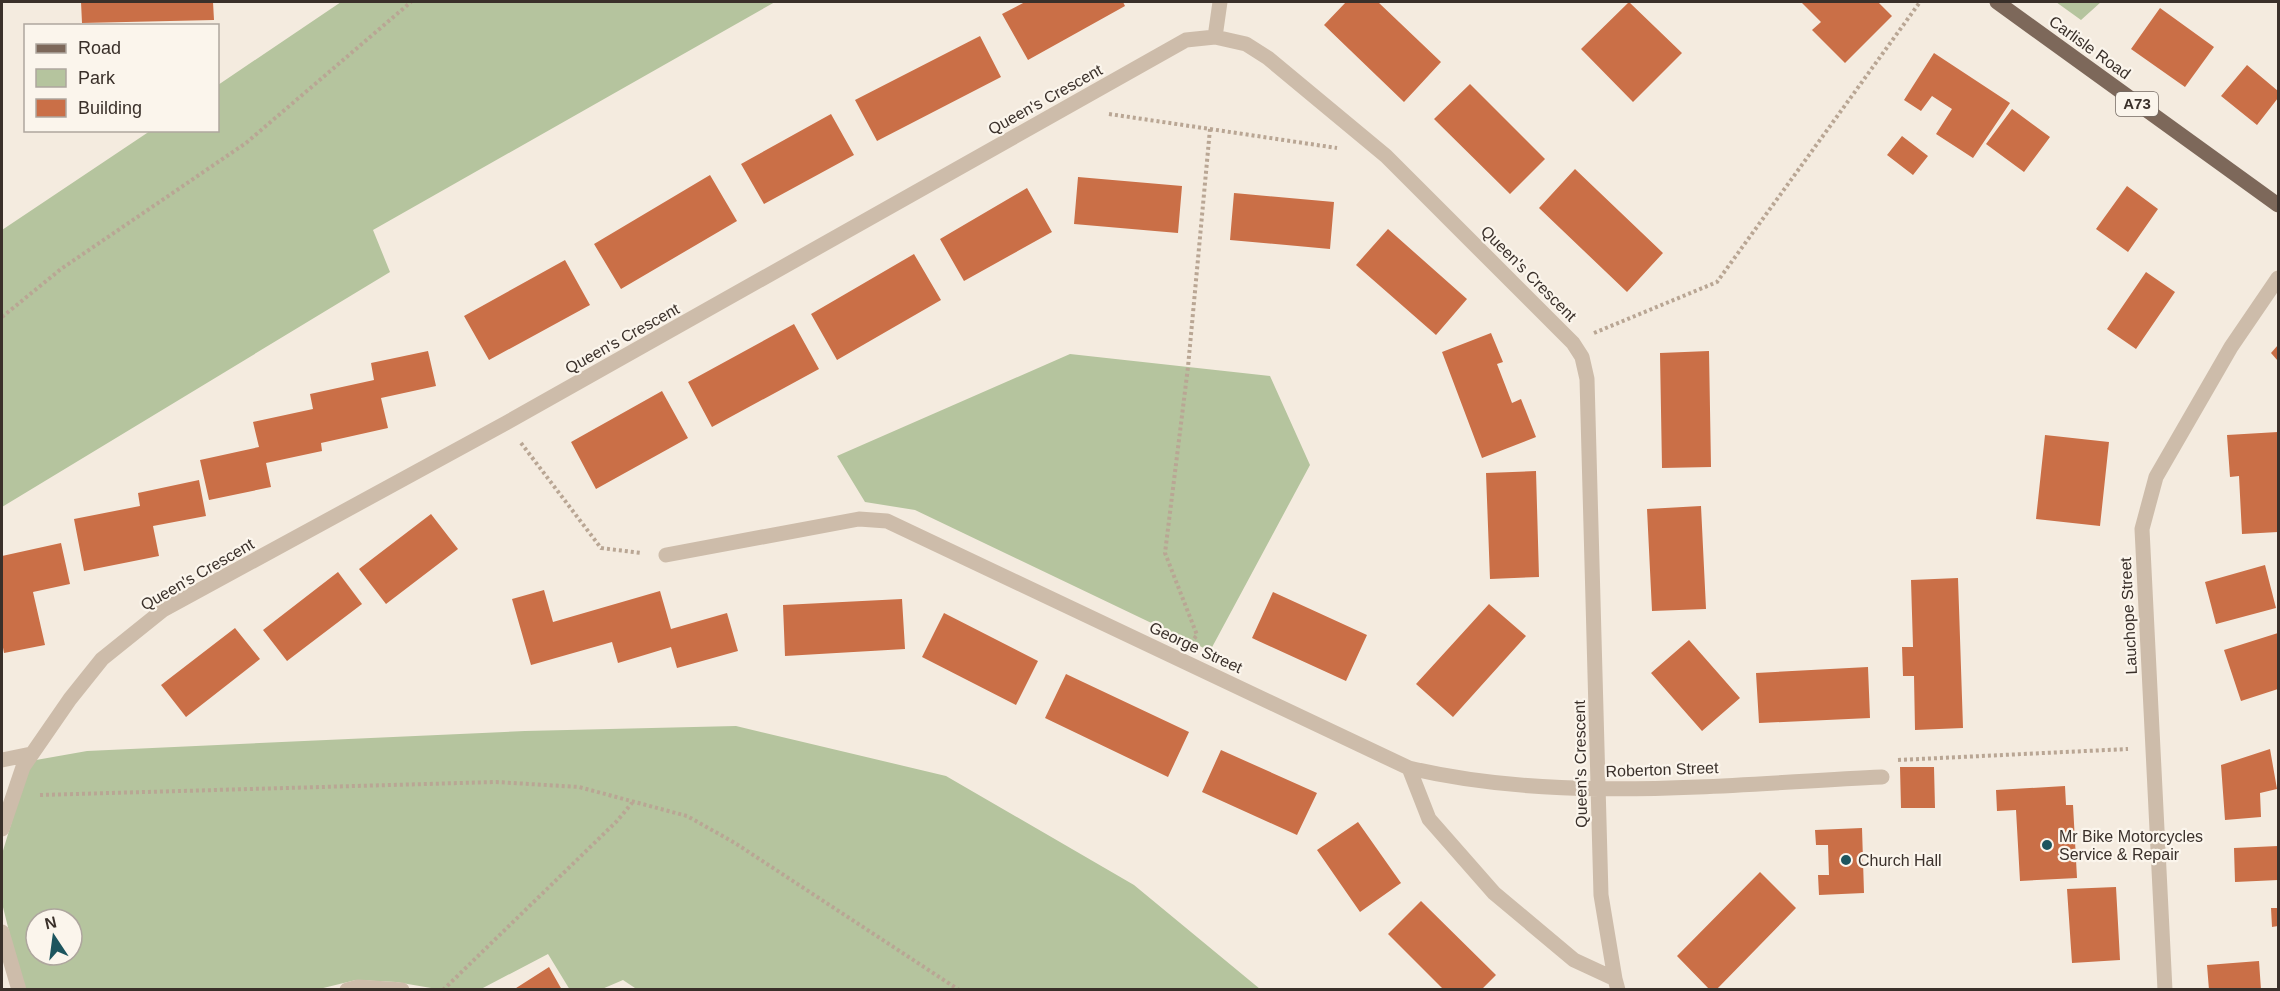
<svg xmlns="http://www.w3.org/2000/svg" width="2280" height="991" viewBox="0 0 2280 991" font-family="Helvetica,sans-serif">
	<rect width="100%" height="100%" fill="#f4ebdf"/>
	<path fill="#b5c49e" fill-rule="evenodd" d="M341,2H775L373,230L390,272L2,507V230L150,131L218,130V85Z
		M2056,2H2101L2081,20Z
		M1070,354L1270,376L1310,465L1210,651L915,510L865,502L837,456Z
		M736,726L946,776L1134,885L1260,989L638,990L623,980L602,989L570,990L548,954L481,989H437L396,982L356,980L315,990L25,989L21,980L2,903V854L27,771L36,760L87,751L525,731ZM36,919H72V955H36Z"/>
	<path fill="#ca6f47" d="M81,2H213L214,20L82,23Z
		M1025,2H1123L1125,6L1028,60L1002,14Z
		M1346,2H1378L1441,62L1404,102L1324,25Z
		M1629,2L1682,53L1633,102L1581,49Z
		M1801,2H1878L1892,16L1845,63L1812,30L1821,22Z
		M2160,8L2214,47L2185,87L2131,49Z
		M980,36L1001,77L877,141L855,100Z
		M1934,53L2010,103L1973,158L1936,134L1952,109L1932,96L1921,111L1904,100Z
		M2247,65L2278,91V98L2257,125L2221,96Z
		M1470,84L1545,159L1510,194L1434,119Z
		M2012,109L2050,137L2024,172L1986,144Z
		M831,114L854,155L764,204L741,164Z
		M1902,136L1928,156L1913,175L1887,155Z
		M1575,169L1663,253L1627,292L1539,208Z
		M710,175L737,221L621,289L594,244Z
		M1078,177L1182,186L1178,233L1074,224Z
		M2127,186L2158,209L2128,252L2096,229Z
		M1027,188L1052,232L964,281L940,239Z
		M1234,193L1334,202L1330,249L1230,240Z
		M1388,229L1467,299L1436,335L1356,265Z
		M914,254L941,300L837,360L811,314Z
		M565,260L590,305L489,360L464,316Z
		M2146,272L2175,292L2136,349L2107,329Z
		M794,324L819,369L712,427L688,382Z
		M1491,333L1503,362L1497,364L1512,403L1521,399L1536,437L1482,458L1442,352Z
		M2278,345V361L2271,353Z
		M428,351L436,386L381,398L388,428L321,443L322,451L266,463L271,487L209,500L200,460L259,447L253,422L313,409L310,394L374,380L371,363Z
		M1709,351L1711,467L1662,468L1660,353Z
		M662,391L688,438L596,489L571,442Z
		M2278,432V532L2242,534L2239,476L2230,477L2227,435Z
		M2045,435L2109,442L2100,526L2036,519Z
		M1536,471L1539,577L1490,579L1486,473Z
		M199,480L206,516L153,526L159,556L84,571L74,519L140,506L138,493Z
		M1701,506L1706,609L1652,611L1647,509Z
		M431,514L458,549L386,604L359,569Z
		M61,543L70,584L33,592L45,645L4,653L2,642V556Z
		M2265,565L2276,608L2216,624L2205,582Z
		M338,572L362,604L287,661L263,630Z
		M1958,578L1963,728L1915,730L1914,676H1903L1902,647H1913L1911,580Z
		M544,590L553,622L660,591L671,629L727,613L738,651L677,668L671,647L618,663L612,642L531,665L512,599Z
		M1273,592L1367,635L1346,681L1252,638Z
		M902,599L905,649L785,656L783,605Z
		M1489,604L1526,636L1453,717L1416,684Z
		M944,613L1038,661L1016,705L922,657Z
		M235,628L260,659L186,717L161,685Z
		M2278,633V689L2241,701L2224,650Z
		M1689,640L1740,698L1702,731L1651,673Z
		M1868,667L1870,718L1759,723L1756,673Z
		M1066,674L1189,732L1168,777L1045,718Z
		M2270,749L2277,789L2260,793L2261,817L2225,820L2221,765Z
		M1221,750L1317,793L1297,835L1202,792Z
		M1900,767H1934L1935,808H1901Z
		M2065,786L2066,805H2073L2077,878L2020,881L2016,810L1997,811L1996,790Z
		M1358,822L1401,883L1360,912L1317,850Z
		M1862,828L1864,893L1819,895L1818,875H1829L1828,845H1816L1815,830Z
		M2278,846V880L2235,882L2234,848Z
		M1760,872L1796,908L1716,990H1710L1677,956Z
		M2116,887L2120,960L2072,963L2067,889Z
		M1421,901L1496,975L1481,990H1444L1388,934Z
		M2271,908H2278V926L2272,927Z
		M2259,961L2261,990H2209L2207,965Z
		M549,967L562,990H513Z"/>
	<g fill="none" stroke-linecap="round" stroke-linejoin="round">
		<path stroke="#b9a694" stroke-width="4" stroke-dasharray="3 3" stroke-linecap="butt" d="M1109,114L1210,129L1188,367L1165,553L1197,635L1193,640
			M1210,129L1337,148
			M2,317L61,269L246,143L411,2
			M1594,333L1717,282L1920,2
			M521,443L601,548L641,553
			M1898,760L2128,749
			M40,795L496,782L579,787L687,816L735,843L959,990
			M443,990L617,821L632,803"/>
		<path stroke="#cdbcaa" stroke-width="15" d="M1215,37L1220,2
			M666,555L859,519L887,521L1409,768L1429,819L1494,893L1574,960L1615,979L1618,990
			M2,760L31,754
			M1409,768C1562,804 1726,784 1882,777
			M2,829L23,767L70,699L102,659L163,610L506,423L1186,40L1215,37L1246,44L1268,58L1386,156L1573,343L1582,357L1587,379L1601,895L1615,979
			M2,932L19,990
			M347,990L358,987L402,990
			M2165,990L2142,529L2156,477L2231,347L2278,278"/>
		<path stroke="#7d685a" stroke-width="15" d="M1997,2L2278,205"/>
	</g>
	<g fill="#1d555e" stroke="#fbf5ec" stroke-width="2">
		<circle cx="2047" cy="845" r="6"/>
		<circle cx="1846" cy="860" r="6"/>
	</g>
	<g text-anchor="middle" stroke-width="4.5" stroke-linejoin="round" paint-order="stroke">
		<rect fill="#fbf5ec" stroke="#746b64" stroke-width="1.5" x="2116" y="92" width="42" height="24" rx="4.5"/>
		<g font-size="15" font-weight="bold" fill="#3a302a">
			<text x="2137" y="109">A73</text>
		</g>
		<g font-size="16" fill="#3a302a" stroke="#fbf5ec">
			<text transform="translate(2090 47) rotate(36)" y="6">Carlisle Road</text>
			<text transform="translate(1045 99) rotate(-29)" y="6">Queen's Crescent</text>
			<text transform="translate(1529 273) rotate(45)" y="6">Queen's Crescent</text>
			<text transform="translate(622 338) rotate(-29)" y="6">Queen's Crescent</text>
			<text transform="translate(197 574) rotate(-30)" y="6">Queen's Crescent</text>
			<text transform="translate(2128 616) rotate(-93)" y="6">Lauchope Street</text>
			<text transform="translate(1196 647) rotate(25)" y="6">George Street</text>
			<text transform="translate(1580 764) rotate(-91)" y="6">Queen's Crescent</text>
			<text transform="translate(1662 769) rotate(-2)" y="6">Roberton Street</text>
		</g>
		<g font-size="16" fill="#3a302a" stroke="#fbf5ec" text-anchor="start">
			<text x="2059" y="842">Mr Bike Motorcycles<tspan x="2059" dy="18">Service &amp; Repair</tspan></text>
			<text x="1858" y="866">Church Hall</text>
		</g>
	</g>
	<rect width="2280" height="991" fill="none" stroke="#3a302a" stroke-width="6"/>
	<rect x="24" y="24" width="195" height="108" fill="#fbf5ec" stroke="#aea69e" stroke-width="1.5"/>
	<rect x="36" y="44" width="30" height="9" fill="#7d685a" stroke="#aea69e" stroke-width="1.5"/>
	<text x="78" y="54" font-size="18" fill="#3a302a">Road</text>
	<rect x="36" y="69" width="30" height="18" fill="#b5c49e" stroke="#aea69e" stroke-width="1.5"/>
	<text x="78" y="84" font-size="18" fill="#3a302a">Park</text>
	<rect x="36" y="99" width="30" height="18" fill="#ca6f47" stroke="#aea69e" stroke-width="1.5"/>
	<text x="78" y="114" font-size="18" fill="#3a302a">Building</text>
	<g transform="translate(54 937) rotate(347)"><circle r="28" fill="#fbf5ec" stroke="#aea69e" stroke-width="1.5"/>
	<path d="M0-4.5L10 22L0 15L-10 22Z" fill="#1d555e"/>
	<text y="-9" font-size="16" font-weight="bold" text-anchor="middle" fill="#3a302a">N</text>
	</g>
</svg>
